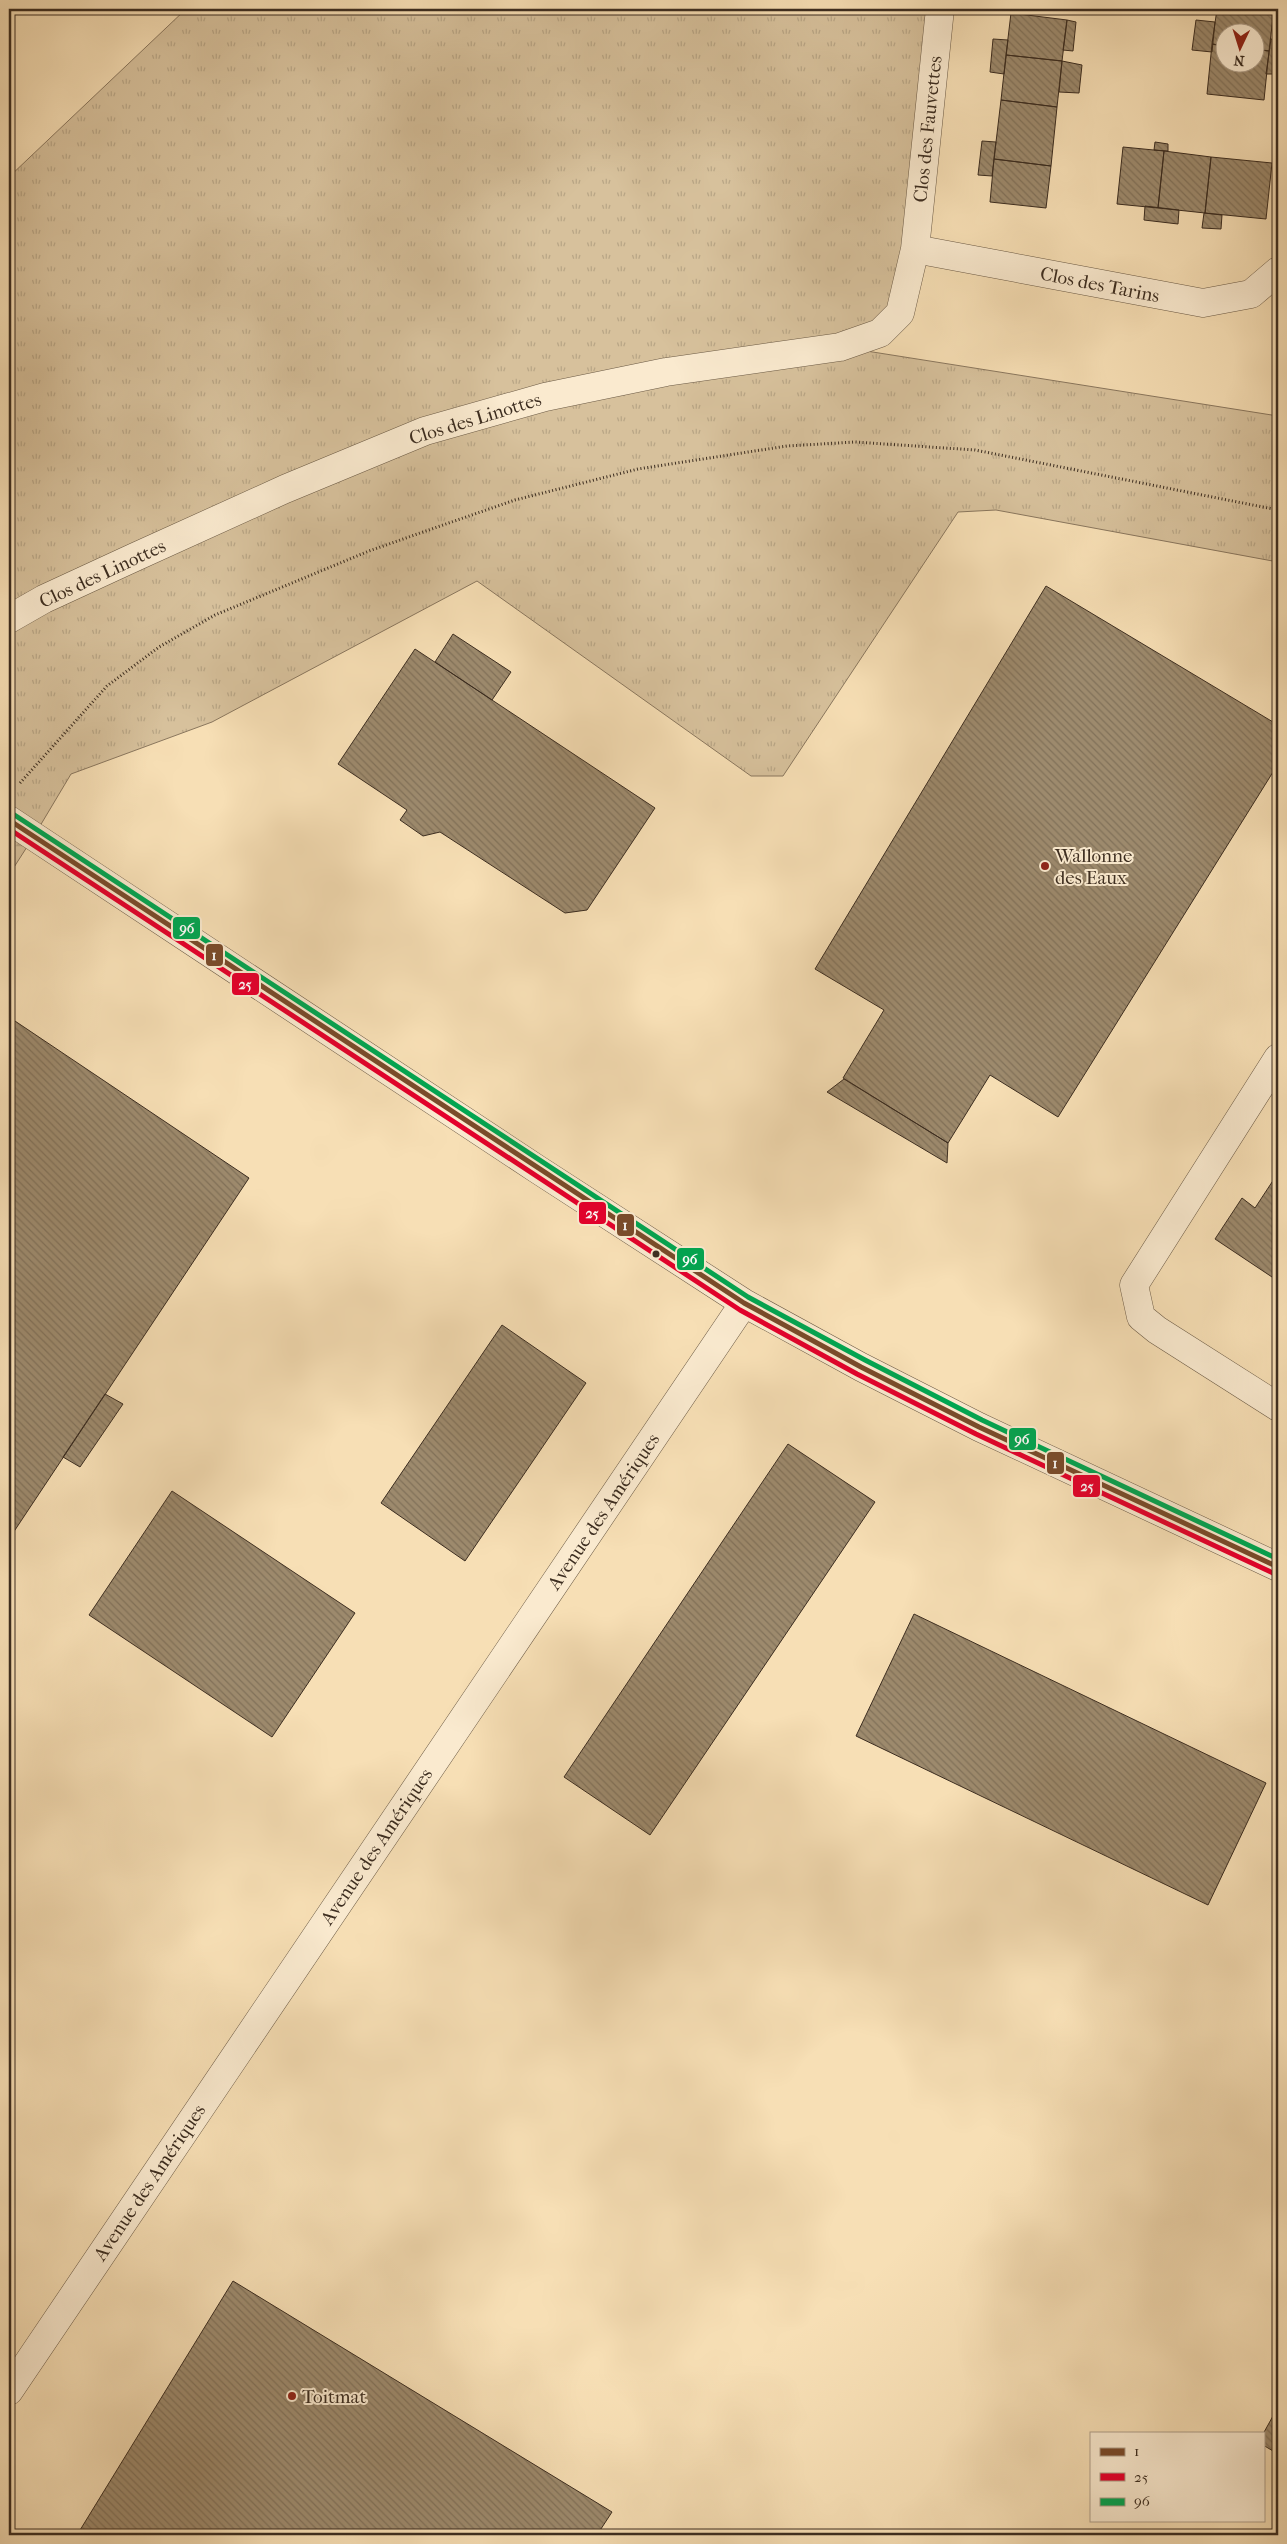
<svg xmlns="http://www.w3.org/2000/svg" width="1287" height="2544" viewBox="0 0 1287 2544" font-family="'IM FELL French Canon',serif">
	<defs>
		<pattern id="grass-tufts" width="24" height="20" patternUnits="userSpaceOnUse" patternTransform="scale(1.25)"><rect width="24" height="20" fill="#d7c19c"/><path d="M3 7l-1-3M5 7V3M7 7l1-3M15 17l-1-3M17 17v-4M19 17l1-3" fill="none" stroke="#b9a686"/></pattern>
		<pattern id="forest-firs" width="22" height="20" patternUnits="userSpaceOnUse" patternTransform="scale(1.25)"><rect width="22" height="20" fill="#d7c19c"/><path d="M5 1l3.5 6h-7zM16 11l3.5 6h-7z" fill="#b9a686"/></pattern>
		<pattern id="building-back-hatch" width="6" height="6" patternUnits="userSpaceOnUse" patternTransform="scale(1.25)"><rect width="6" height="6" fill="#9d8a6d"/><path d="M-1 5l2 2M0 0l6 6M5-1l2 2" fill="none" stroke="#817159"/></pattern>
	</defs>
	<rect width="100%" height="100%" fill="#f7dfb5"/>
	<filter id="stains"><feTurbulence type="fractalNoise" baseFrequency=".004" numOctaves="4"/><feColorMatrix values="0 0 0 0 .2 0 0 0 0 .09 0 0 0 0 .02 0 0 0 .5 -.17"/></filter>
	<radialGradient id="worn" r=".72"><stop offset=".6" stop-color="#630" stop-opacity="0"/><stop offset="1" stop-color="#630" stop-opacity=".3"/></radialGradient>
	<path fill="url(#grass-tufts)" stroke="#8a775e" d="M186,9H940L900,313L841,347L1278,416V562L996,510L958,512L783,776H751L477,581L212,722L71,774L34,836L9,820V177Z"/>
	<path fill="url(#forest-firs)" stroke="#8a775e" d="M9,820L34,836L9,875Z"/>
	<path fill="url(#building-back-hatch)" stroke="#3c2d20" d="M1217,9H1274L1269,51L1254,49V32H1224V46L1212,44Z
		M1011,13L1067,20L1062,61L1006,55Z
		M1067,20L1076,22L1073,51L1063,50Z
		M1196,20L1215,22L1212,52L1192,50Z
		M993,39L1008,40L1004,74L990,72Z
		M1271,39L1278,40V74H1266Z
		M1212,44L1224,46V62H1254V49L1269,51L1264,100L1207,94Z
		M1006,55L1062,61L1057,107L1001,100Z
		M1062,61L1082,65L1079,93L1059,92Z
		M1001,100L1057,107L1051,166L994,159Z
		M982,141L996,142L992,176L978,175Z
		M1155,142L1168,144V151L1154,150Z
		M1123,147L1164,151L1158,208L1117,204Z
		M1164,151L1211,157L1205,213L1158,208Z
		M1211,157L1272,163L1266,219L1205,213Z
		M994,159L1051,166L1046,208L990,202Z
		M1145,206L1179,210L1178,224L1144,220Z
		M1204,213L1222,215L1221,229L1202,228Z
		M1046,586L1278,725V764L1058,1117L990,1075L948,1143L843,1078L884,1010L815,969Z
		M453,634L511,672L492,700L435,662Z
		M415,649L655,808L587,910L565,913L440,832L423,836L400,820L407,810L338,764Z
		M9,1017L249,1178L9,1539Z
		M844,1079L948,1143L947,1163L827,1092Z
		M1278,1173V1281L1215,1239L1242,1198L1255,1208Z
		M502,1325L586,1383L465,1561L381,1503Z
		M105,1394L123,1404L80,1467L63,1457Z
		M788,1444L875,1502L650,1835L564,1777Z
		M172,1491L355,1613L272,1737L89,1615Z
		M914,1614L1266,1783L1208,1905L856,1736Z
		M233,2281L612,2512L597,2535H77Z
		M1278,2407V2454L1263,2445V2434Z"/>
	<g fill="none" stroke-linecap="round" stroke-linejoin="round">
		<defs>
			<path id="minor" d="M915,249L1203,303L1251,294L1278,271
				M9,619L44,599L135,557L285,489L425,431L545,397L666,372L840,347L880,333L900,313L915,249L940,9
				M9,820L537,1169L744,1303L861,1367L979,1427L1278,1567
				M1278,1058L1134,1285L1141,1317L1157,1330L1278,1407
				M9,2391L744,1303"/>
		</defs>
		<use href="#minor" stroke="#6b5a45" stroke-width="29"/>
		<path stroke="#3c2d20" stroke-width="3" stroke-dasharray="1 2.5" stroke-linecap="butt" d="M20,783L107,686L159,647L215,615L369,551L443,525L515,500L638,469L787,446L855,442L975,450L1278,510"/>
		<use href="#minor" stroke="#faeacf" stroke-width="28"/>
		<defs>
			<path id="bus-1" d="M9,820L744,1303L861,1367L979,1427L1278,1567"/>
			<path id="bus-2" d="M9,829L740,1310L857,1374L976,1434L1275,1574"/>
			<path id="bus-3" d="M13,814L748,1297L865,1360L982,1420L1278,1559"/>
		</defs>
		<use href="#bus-1" stroke="#faeacf" stroke-width="9"/>
		<use href="#bus-2" stroke="#faeacf" stroke-width="9"/>
		<use href="#bus-3" stroke="#faeacf" stroke-width="9"/>
		<use href="#bus-1" stroke="#7a4b2a" stroke-width="5"/>
		<use href="#bus-2" stroke="#e4002b" stroke-width="5"/>
		<use href="#bus-3" stroke="#00a651" stroke-width="5"/>
	</g>
	<g fill="#8f2418" stroke="#faeacf" stroke-width="2">
		<circle cx="1045" cy="866" r="5"/>
		<circle cx="292" cy="2396" r="5"/>
	</g>
	<circle fill="#3c2d20" stroke="#faeacf" stroke-width="2" cx="656" cy="1254" r="4.5"/>
	<g text-anchor="middle" stroke-width="4" stroke-linejoin="round" paint-order="stroke">
		<g font-size="19" fill="#3c2d20" stroke="#faeacf">
			<text transform="translate(927 129) rotate(-84)" y="7">Clos des Fauvettes</text>
			<text transform="translate(1100 284) rotate(11)" y="7">Clos des Tarins</text>
			<text transform="translate(475 418) rotate(-17)" y="7">Clos des Linottes</text>
			<text transform="translate(102 573) rotate(-25)" y="7">Clos des Linottes</text>
			<text transform="translate(603 1511) rotate(-56)" y="7">Avenue des Amériques</text>
			<text transform="translate(376 1846) rotate(-56)" y="7">Avenue des Amériques</text>
			<text transform="translate(149 2182) rotate(-56)" y="7">Avenue des Amériques</text>
		</g>
		<g font-size="19" fill="#3c2d20" stroke="#faeacf" text-anchor="start">
			<text x="1055" y="862">Wallonne<tspan x="1055" dy="22">des Eaux</tspan></text>
			<text x="302" y="2403">Toitmat</text>
		</g>
	</g>
	<g stroke="#faeacf" stroke-width="2">
		<rect x="172" y="916" width="29" height="24" rx="5" fill="#00a651"/>
		<rect x="205" y="943" width="19" height="24" rx="5" fill="#7a4b2a"/>
		<rect x="231" y="972" width="29" height="24" rx="5" fill="#e4002b"/>
		<rect x="578" y="1201" width="29" height="24" rx="5" fill="#e4002b"/>
		<rect x="616" y="1213" width="19" height="24" rx="5" fill="#7a4b2a"/>
		<rect x="676" y="1247" width="29" height="24" rx="5" fill="#00a651"/>
		<rect x="1008" y="1427" width="29" height="24" rx="5" fill="#00a651"/>
		<rect x="1046" y="1451" width="19" height="24" rx="5" fill="#7a4b2a"/>
		<rect x="1072" y="1474" width="29" height="24" rx="5" fill="#e4002b"/>
	</g>
	<g font-size="14" text-anchor="middle" font-weight="bold" fill="#fff">
		<text x="187" y="933">96</text>
		<text x="214" y="960">1</text>
		<text x="245" y="989">25</text>
		<text x="592" y="1218">25</text>
		<text x="625" y="1230">1</text>
		<text x="690" y="1264">96</text>
		<text x="1022" y="1444">96</text>
		<text x="1055" y="1468">1</text>
		<text x="1087" y="1491">25</text>
	</g>
	<rect width="1287" height="2544" fill="none" stroke="#f7dfb5" stroke-width="30"/>
	<rect x="10" y="10" width="1267" height="2524" fill="none" stroke="#3c2d20" stroke-width="2.5"/>
	<rect x="15" y="15" width="1257" height="2514" fill="none" stroke="#3c2d20"/>
	<rect x="1090" y="2432" width="175" height="90" fill="#faeacf" stroke="#ae9e89"/>
	<rect x="1100" y="2448" width="25" height="8" fill="#7a4b2a" stroke="#ae9e89"/>
	<text x="1134" y="2456" font-size="15" fill="#3c2d20">1</text>
	<rect x="1100" y="2473" width="25" height="8" fill="#e4002b" stroke="#ae9e89"/>
	<text x="1134" y="2482" font-size="15" fill="#3c2d20">25</text>
	<rect x="1100" y="2498" width="25" height="8" fill="#00a651" stroke="#ae9e89"/>
	<text x="1134" y="2506" font-size="15" fill="#3c2d20">96</text>
	<g transform="translate(1240 48) rotate(184)"><circle r="24" fill="#faeacf" stroke="#ae9e89"/>
	<path d="M0-4L9 19L0 12L-9 19Z" fill="#8f2418"/>
	<text y="-8" font-size="14" font-weight="bold" text-anchor="middle" fill="#3c2d20">N</text>
	</g>
	<rect width="100%" height="100%" filter="url(#stains)"/>
	<rect width="100%" height="100%" fill="url(#worn)"/>
</svg>
